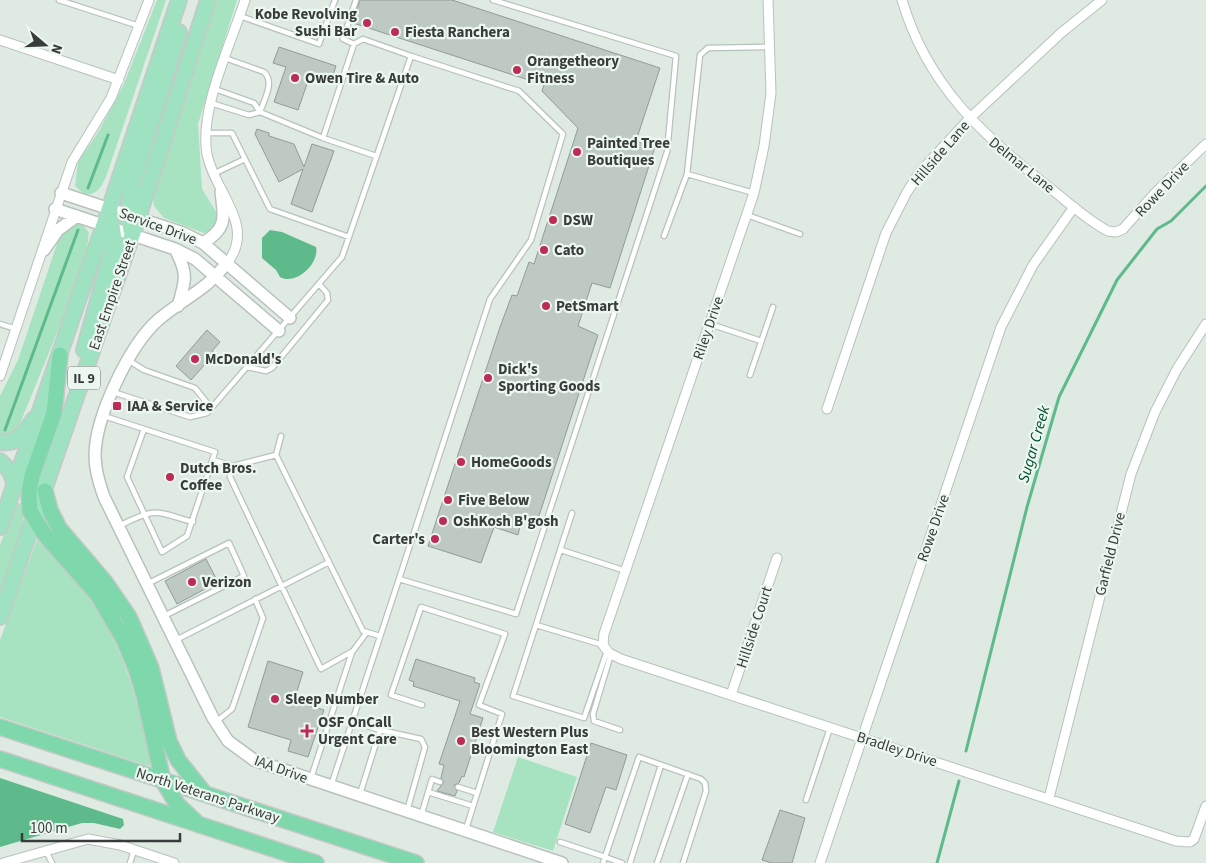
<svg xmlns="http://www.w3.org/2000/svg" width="1206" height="863" viewBox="0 0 1206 863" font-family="'Source Sans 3',sans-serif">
	<rect width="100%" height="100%" fill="#dfeae3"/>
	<path fill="#a7e3c1" d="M157,0H166L106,177C101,187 97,196 84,194L75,186L78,162L99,131L124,84Z
		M217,0H237L198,124L202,189L218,215C219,225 214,232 204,233L164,218L154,206L153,195Z
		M73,223L83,225L89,233L86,255L68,306L17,431L14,435L0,436V396L18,360L59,238L63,231Z
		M16,502L21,504L25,527L0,597V545Z
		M37,540C53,557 71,574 86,594C124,645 138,701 151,763L149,766L0,717V640Z
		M518,757L577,777L553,851L493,832Z"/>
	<path fill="#5eba8b" d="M270,230L282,232L316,247C320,263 296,286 280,277L276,270L262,258V238Z
		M0,778L123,819L124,825L120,829L94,823H82L0,847Z"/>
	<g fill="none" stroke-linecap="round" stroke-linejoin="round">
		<path stroke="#5eba8b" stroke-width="3" d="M88,188L108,135
			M5,430L78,230
			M966,751L1027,507L1059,397L1117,280L1157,229L1171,221L1206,186
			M937,863L959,781"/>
	</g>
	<path fill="#bec9c3" stroke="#929c96" d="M360,0H452L660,68L636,141L655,147L610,288L592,283L578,326L598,335L537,522L522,518L518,535L494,527L481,563L428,546L500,327L512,295L517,296L529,262L534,264L578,128L542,91L544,85L353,23Z
		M279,47L336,66L331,82L310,75L298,110L274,102L286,67L273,63Z
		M257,129L269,133V136L294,144L304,167L312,144L334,151L312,212L291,204L303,169L279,182L255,134Z
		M207,330L220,342L212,351L215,353L191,380L176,366Z
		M206,559L218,582L177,604L165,581Z
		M416,659L475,678L474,682L480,684L470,714L483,718L464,777L462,776L459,783L454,785L457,791L455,796L437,791L444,782L441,778L444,765L439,764L460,701L413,686L414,682L409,680Z
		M268,661L303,672L294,701L324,710L308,757L288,751L291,740L248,727Z
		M591,743L627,755L616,790L606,787L590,833L565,824Z
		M780,810L805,818L792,863H772L762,860Z"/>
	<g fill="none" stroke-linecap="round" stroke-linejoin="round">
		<defs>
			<path id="service" d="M59,0L139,26
				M240,16L319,44L335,0
				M225,58L264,72C275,82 264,100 260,112
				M215,89L254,103L260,112L323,138L376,156
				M211,103L249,115L260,112
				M205,133H232L270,209L349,237
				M323,138L354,44
				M213,174L245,159
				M687,174L754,193
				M747,215L800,234
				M664,236L687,174L700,55L708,48L769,47
				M0,324L16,329
				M710,324L761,341
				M128,360L144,370L195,388L211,408
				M247,367L266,371L272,368L328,300L327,293L319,284
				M750,375L773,307
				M113,392L190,417L207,413L342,257L411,56L363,39L354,44L343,39L356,0
				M104,416L144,429L127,477L162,552L187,536L215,452L144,429
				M281,436L276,455L363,631L380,636
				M213,460L233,466L276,455
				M233,466L230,477L321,669L353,651L367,632
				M572,513L513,696L584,718L607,651
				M119,526C156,507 154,511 193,522
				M561,550L626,571
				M399,579L490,299L531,240L563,134L519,91L411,56
				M147,584L229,543L244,576L164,616
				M536,625L603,645
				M176,640L329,562
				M611,654L593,714L594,721L620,730
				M422,705L391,695L421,607L505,634L479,705L502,714L466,829
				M217,721L232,709L263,618L255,599
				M352,721L380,730
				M311,778L352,652
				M331,786L399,579L516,614L667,152L676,56L493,0
				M458,787L477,793
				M428,792L473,806
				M360,794L380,730L421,739L425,747L407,811
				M806,800L830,728
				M421,816L432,779L440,782
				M560,842L605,857L603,863
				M46,851L52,863
				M130,863L134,850
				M622,863L605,857L639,757L701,779L705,783L706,791L683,863
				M630,863L661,765
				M657,863L688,774"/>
			<path id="minor" d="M768,0L771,93L764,146L754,193L604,634L603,645L609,653L621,659L1176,841L1190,842L1194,839L1206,806
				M902,0C927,85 982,135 1050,188C1068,202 1087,220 1108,231L1116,232L1123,229L1156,192L1206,144
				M0,40L119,80
				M228,262C256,224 214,192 207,154C199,109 231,44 245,0
				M0,376L72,162L111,98L149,0
				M827,409L886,233L907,192L920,172L969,119L1061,33L1102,0
				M731,695L777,558
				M1049,798L1131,474L1155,412L1177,369L1206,324
				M3,863L88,839L120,845L174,863
				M820,863L1001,327L1033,265L1074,207"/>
			<path id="tertiary" d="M61,193L183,233L203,243L290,318
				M55,209L175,249L195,259L279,331
				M203,243C228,228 224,217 221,192
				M175,249C188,273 186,280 178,306
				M44,250L58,230L77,216
				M228,262C221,270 214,278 207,284C191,297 173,307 158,320C129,346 95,417 95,456C95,470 99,483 104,497L213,718L228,741L254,760L562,863"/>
			<path id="primary" d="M132,235L128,214L133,181L179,32
				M84,350L111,254L114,239L110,212
				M0,442C17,445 26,432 34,419
				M0,461L10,471L15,485
				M0,527L104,225L179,0
				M0,617L138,218L208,0"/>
			<path id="trunk" d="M60,355L54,413L32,476L29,492L30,511L45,535L98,595L124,640L136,669L144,695L163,781L177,804L199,825
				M45,491L50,510L59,528L105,582L129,617L151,668L169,741L178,760L205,794
				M0,727L416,863
				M0,759L316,863"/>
		</defs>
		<use href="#service" stroke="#b8c2bc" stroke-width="7"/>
		<use href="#minor" stroke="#b8c2bc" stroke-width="11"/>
		<use href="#tertiary" stroke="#b8c2bc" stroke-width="14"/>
		<use href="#primary" stroke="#c7c8c8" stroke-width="18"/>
		<use href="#trunk" stroke="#c7c8c8" stroke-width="18"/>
		<use href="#service" stroke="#fff" stroke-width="4.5"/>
		<use href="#minor" stroke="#fff" stroke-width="9"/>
		<use href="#tertiary" stroke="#fff" stroke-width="11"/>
		<use href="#primary" stroke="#9ee2c1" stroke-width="15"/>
		<use href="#trunk" stroke="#7ed8ac" stroke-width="15"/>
	</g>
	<g fill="#bc2c55" stroke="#ecf7f0" stroke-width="2">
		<circle cx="367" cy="23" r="5"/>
		<circle cx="395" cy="32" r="5"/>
		<circle cx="517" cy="70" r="5"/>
		<circle cx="295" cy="78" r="5"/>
		<circle cx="577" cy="152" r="5"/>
		<circle cx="553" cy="220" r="5"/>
		<circle cx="544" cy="250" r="5"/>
		<circle cx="546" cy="306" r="5"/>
		<circle cx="195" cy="359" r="5"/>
		<circle cx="488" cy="378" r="5"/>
		<rect x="112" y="401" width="10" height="10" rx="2.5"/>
		<circle cx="461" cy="462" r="5"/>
		<circle cx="170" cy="477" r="5"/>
		<circle cx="448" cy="500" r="5"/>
		<circle cx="443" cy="521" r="5"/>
		<circle cx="435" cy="539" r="5"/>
		<circle cx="192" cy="582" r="5"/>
		<circle cx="275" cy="699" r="5"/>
		<path d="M304.5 723.5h5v5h5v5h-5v5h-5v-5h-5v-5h5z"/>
		<circle cx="461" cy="741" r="5"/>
	</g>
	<g text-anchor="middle" stroke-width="4.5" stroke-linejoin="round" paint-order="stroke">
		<rect fill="#ecf7f0" stroke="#6e7471" stroke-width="1" x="68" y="366.5" width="32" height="23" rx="4"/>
		<g font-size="14" font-weight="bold" fill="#383c3a">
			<text x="84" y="383">IL 9</text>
		</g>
		<g font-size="15" font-weight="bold" fill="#383c3a" stroke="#ecf7f0" text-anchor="start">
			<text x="357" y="19" text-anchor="end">Kobe Revolving<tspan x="357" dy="17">Sushi Bar</tspan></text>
			<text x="405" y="37">Fiesta Ranchera</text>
			<text x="527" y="66">Orangetheory<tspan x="527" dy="17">Fitness</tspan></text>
			<text x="305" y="83">Owen Tire &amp; Auto</text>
			<text x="587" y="148">Painted Tree<tspan x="587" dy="17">Boutiques</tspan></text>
			<text x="563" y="225">DSW</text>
			<text x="554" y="255">Cato</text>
			<text x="556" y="311">PetSmart</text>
			<text x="205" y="364">McDonald's</text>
			<text x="498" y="374">Dick's<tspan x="498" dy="17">Sporting Goods</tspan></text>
			<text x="127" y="411">IAA &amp; Service</text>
			<text x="471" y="467">HomeGoods</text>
			<text x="180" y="473">Dutch Bros.<tspan x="180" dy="17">Coffee</tspan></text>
			<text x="458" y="505">Five Below</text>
			<text x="453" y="526">OshKosh B'gosh</text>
			<text x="425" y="544" text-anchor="end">Carter's</text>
			<text x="202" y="587">Verizon</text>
			<text x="285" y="704">Sleep Number</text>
			<text x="318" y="727">OSF OnCall<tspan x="318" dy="17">Urgent Care</tspan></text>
			<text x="471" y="737">Best Western Plus<tspan x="471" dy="17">Bloomington East</tspan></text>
		</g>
		<g font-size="15" fill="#383c3a" stroke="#ecf7f0">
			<text transform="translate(940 153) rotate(-49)" y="5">Hillside Lane</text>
			<text transform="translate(1022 165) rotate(39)" y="5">Delmar Lane</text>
			<text transform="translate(1162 189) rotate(-46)" y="5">Rowe Drive</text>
			<text transform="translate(158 226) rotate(20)" y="5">Service Drive</text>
			<text transform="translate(112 295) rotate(-71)" y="5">East Empire Street</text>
			<text transform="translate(708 328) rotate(-71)" y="5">Riley Drive</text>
			<text transform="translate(933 528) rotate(-71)" y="5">Rowe Drive</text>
			<text transform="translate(1110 554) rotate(-76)" y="5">Garfield Drive</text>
			<text transform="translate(754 627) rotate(-72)" y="5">Hillside Court</text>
			<text transform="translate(897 749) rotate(18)" y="5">Bradley Drive</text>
			<text transform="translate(281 769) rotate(20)" y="5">IAA Drive</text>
			<text transform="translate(208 795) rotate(18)" y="5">North Veterans Parkway</text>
		</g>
		<g font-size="16" font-style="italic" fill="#004d2f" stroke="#ecf7f0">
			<text transform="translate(1033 444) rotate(-74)" y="6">Sugar Creek</text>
		</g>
	</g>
	<g transform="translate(45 45) rotate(109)" stroke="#ecf7f0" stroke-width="4" paint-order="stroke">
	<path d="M0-4L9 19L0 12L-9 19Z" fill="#383c3a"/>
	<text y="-8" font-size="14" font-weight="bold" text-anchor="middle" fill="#383c3a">N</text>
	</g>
	<path d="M22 833v8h158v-8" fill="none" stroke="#383c3a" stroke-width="2.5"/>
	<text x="30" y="833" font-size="15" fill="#383c3a" stroke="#ecf7f0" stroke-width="4" paint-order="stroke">100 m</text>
</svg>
